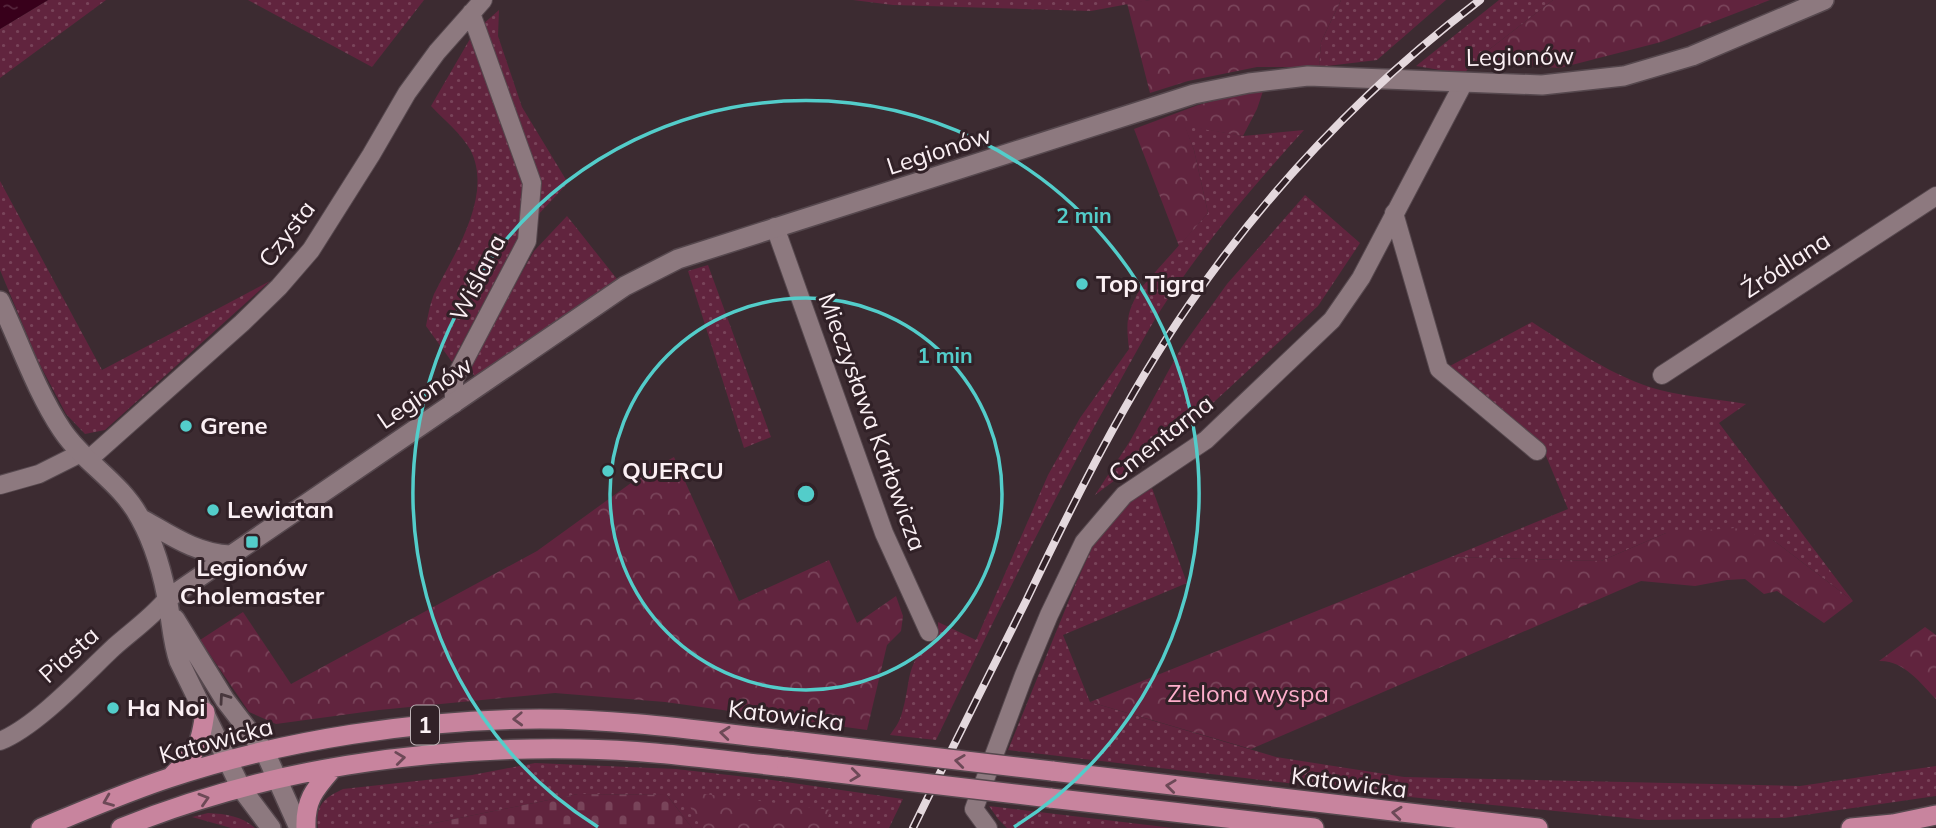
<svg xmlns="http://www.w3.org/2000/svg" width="1936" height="828" viewBox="0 0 1936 828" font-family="Mulish,sans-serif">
	<defs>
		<pattern id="grass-dots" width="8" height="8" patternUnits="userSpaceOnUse" patternTransform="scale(1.75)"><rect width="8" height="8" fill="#61243e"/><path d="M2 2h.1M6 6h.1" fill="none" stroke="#79445a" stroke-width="1.8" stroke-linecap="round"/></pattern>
		<pattern id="forest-crowns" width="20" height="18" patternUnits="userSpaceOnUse" patternTransform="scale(1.75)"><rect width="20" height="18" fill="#61243e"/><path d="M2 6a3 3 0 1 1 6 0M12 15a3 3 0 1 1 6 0" fill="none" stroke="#79445a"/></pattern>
		<pattern id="cemetery-stones" width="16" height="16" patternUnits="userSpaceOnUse" patternTransform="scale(1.75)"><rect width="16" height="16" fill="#61243e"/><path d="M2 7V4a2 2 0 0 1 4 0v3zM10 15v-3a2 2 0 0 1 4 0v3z" fill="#79445a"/></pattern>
		<pattern id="water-ripples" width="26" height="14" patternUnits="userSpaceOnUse" patternTransform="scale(1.75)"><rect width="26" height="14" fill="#38001b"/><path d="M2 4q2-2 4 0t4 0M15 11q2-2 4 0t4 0" fill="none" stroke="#56263d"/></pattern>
	</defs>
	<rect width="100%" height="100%" fill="#3c2b31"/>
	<path fill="url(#grass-dots)" d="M48,0H106L0,78V29Z
		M248,0H424L372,67Z
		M853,0H1150L1091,11L893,5Z
		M1341,0H1446L1377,60L1319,67L1321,42Z
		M1499,0H1553L1473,62L1464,74L1416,66Z
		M499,10L498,36L522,107L568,183L520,234L452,362L426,326C428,315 430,304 434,294C454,254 493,197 471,151C462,134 443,119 431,106L474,32Z
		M1184,125L1243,136L1304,130C1259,180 1215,230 1177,286C1152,320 1133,359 1112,395C1048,508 992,624 936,740L890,735C894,729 899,723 901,716C913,680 902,662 938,637V622L976,640L1048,475L1080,418L1129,349C1126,322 1126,314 1140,289L1208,213L1194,150Z
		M0,181L102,370L270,281L105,430L85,434L66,414L38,361L0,270Z
		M1305,195L1360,243L1318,306L1189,425L1095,495L1130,441L1181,348L1227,284Z
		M567,216L617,279L475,377L471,370L474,358L534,251Z
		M708,265L771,437L744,448L688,271Z
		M1532,322C1572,348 1613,377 1660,390C1688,397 1718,399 1746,404L1719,423L1853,601L1773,540L1666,533L1601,561L1451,557L1568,509L1544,451L1448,367Z
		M1152,488L1187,583L1063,635L1090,702L1276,757L1404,777L1800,786L1936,766V796L1784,818L1648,820L1389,795L1008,750L1076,583L1099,533L1124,506Z
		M535,763L676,769L772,780L903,799L889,828H692L667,795L578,794L410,828H318C315,805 324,798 343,789L472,775Z
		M989,806L1173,828H1007L998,819Z
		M208,813C226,814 242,816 255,828H231L192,817Z"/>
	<path fill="url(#forest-crowns)" d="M1150,0H1341L1321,42L1319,67H1257L1188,81L1150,93L1127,3Z
		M1553,0H1770L1661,42L1560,68L1473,62Z
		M1264,88L1257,109L1243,136L1185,126L1194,150L1208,213L1179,246L1134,129L1198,105Z
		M674,457L739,601L829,560L857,623L896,596L903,616L901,631L887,645L867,730L665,702L555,693L379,710L276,724L249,712L200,640L243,612L291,684L537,551L642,475Z
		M1735,528L1773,540L1853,601L1824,623L1777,591L1764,594L1745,579L1727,580L1695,586L1641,581L1251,749L1090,702L1451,557L1601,561L1666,533Z
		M1925,627L1936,635V699C1920,683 1904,660 1879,661Z
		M682,791L831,810L823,828H701Z"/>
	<path fill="url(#cemetery-stones)" d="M578,794L667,795L692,828H410Z"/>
	<path fill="url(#water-ripples)" d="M0,0H48L0,29Z"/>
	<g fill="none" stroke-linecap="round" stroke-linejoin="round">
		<defs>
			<path id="minor" d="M1394,213L1439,369L1537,451
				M775,227L884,533L929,632
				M1662,375L1936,196
				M454,404V380L527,241L532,183L471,13
				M88,460L242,323L279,287L311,250L371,155L407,93L437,52L483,0
				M0,485L39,474L81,453
				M0,741C37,726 84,675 114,647C132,631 151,618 167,599
				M988,828L974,809L1024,675L1049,615L1084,542L1124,495L1206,440L1332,320L1361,278L1463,84"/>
			<path id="tertiary" d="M0,301C20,343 36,391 62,430C84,463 121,482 140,518C155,545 164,578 169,609C172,627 173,644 179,661L241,788L271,828
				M140,518C169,534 196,554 230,555
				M167,599L625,286L678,259L1194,94L1249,83L1308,76L1542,85L1624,76L1692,56L1824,0
				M175,619L225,700L265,752L299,828"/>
			<path id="primary" d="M1052,771L1538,828
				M172,776C197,750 200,749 205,712
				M1050,798L1314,828
				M41,828C83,811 126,792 169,778C282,740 421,719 540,719C624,719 709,732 793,741
				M121,828C266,769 425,746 580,749C649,750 718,760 787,767
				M306,828C305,799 315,789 333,768
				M1851,828L1893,824L1936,815"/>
		</defs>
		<use href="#minor" stroke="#56484e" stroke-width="20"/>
		<use href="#tertiary" stroke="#56484e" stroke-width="22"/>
		<use href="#primary" stroke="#56484e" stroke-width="22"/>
		<use href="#minor" stroke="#8d797f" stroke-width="18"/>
		<use href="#tertiary" stroke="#8d797f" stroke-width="19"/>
		<use href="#primary" stroke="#c8849e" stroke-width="19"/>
		<defs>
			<path id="rail" d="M913,828C950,752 988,677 1026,601C1075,499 1125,398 1189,305C1269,188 1367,86 1480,0"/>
		</defs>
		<use href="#rail" stroke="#e4d8dd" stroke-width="8"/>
		<use href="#rail" stroke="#312127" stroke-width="5" stroke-dasharray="16" stroke-linecap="butt"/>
		<defs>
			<path id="primary-bridge" d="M793,741L1052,771
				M787,767L1050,798"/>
		</defs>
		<use href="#primary-bridge" stroke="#56484e" stroke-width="22" stroke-linecap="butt"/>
		<use href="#primary-bridge" stroke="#c8849e" stroke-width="19"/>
	</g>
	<defs><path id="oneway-chevron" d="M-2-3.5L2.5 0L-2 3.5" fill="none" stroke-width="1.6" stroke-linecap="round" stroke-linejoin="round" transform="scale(1.75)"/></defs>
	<use stroke="#48373d" href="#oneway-chevron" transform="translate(224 698) rotate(-125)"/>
	<g stroke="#6d4957">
		<use href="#oneway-chevron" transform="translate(518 719) rotate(178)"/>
		<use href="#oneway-chevron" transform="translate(725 733) rotate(-174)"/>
		<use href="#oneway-chevron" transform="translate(400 758) rotate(-7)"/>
		<use href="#oneway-chevron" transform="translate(960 761) rotate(-173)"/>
		<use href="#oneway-chevron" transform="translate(855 775) rotate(7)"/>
		<use href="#oneway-chevron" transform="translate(1171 786) rotate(-173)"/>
		<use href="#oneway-chevron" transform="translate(204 799) rotate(-17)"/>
		<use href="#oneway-chevron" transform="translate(108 801) rotate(158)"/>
		<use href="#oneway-chevron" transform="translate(1397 813) rotate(-174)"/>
	</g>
	<g fill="none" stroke="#53cdca" stroke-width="3.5">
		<circle cx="806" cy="494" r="196"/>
		<path d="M598 827A393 393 0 1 1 1014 827"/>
	</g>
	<g fill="#53cdca" stroke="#312127" stroke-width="2.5">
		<circle cx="1082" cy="284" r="7"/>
		<circle cx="186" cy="426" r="7"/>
		<circle cx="608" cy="471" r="7"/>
		<circle cx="213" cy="510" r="7"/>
		<rect x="245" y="535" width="14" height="14" rx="3.5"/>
		<circle cx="113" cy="708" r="7"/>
	</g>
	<g text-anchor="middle" stroke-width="6" stroke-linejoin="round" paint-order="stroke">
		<rect fill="#312127" stroke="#beb2b6" stroke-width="2" x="411" y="705.5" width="28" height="39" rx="5"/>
		<g font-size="23" font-weight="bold" fill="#fbf0f4">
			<text x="425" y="733">1</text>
		</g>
		<g font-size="24" fill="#fbf0f4" stroke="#312127">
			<text transform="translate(1520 57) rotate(-1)" y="8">Legionów</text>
			<text transform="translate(939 151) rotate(-18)" y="8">Legionów</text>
			<text transform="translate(287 234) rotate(-53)" y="8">Czysta</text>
			<text transform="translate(1786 265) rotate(-33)" y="8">Źródlana</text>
			<text transform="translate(478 278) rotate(-63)" y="8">Wiślana</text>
			<text transform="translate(425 393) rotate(-34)" y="8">Legionów</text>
			<text transform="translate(872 422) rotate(70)" y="8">Mieczysława Karłowicza</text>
			<text transform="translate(1161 439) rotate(-38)" y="8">Cmentarna</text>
			<text transform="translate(69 655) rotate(-42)" y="8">Piasta</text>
			<text transform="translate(786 716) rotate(7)" y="8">Katowicka</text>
			<text transform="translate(216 741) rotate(-15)" y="8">Katowicka</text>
			<text transform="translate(1349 783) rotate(7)" y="8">Katowicka</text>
		</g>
		<g font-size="24" font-weight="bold" fill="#fbf0f4" stroke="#312127" text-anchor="start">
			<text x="1096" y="292">Top Tigra</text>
			<text x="200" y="434">Grene</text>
			<text x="622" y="479">QUERCU</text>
			<text x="227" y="518">Lewiatan</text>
			<text x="252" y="576" text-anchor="middle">Legionów<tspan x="252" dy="28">Cholemaster</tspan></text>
			<text x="127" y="716">Ha Noi</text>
		</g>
		<g font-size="24" fill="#feaecb" stroke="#312127">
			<text x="1248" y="702">Zielona wyspa</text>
		</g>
	</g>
	<circle cx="806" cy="494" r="10" fill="#53cdca" stroke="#312127" stroke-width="3.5"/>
	<g font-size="21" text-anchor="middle" font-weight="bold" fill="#53cdca" stroke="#312127" stroke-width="6" stroke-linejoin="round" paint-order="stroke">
		<text x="1084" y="223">2 min</text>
		<text x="945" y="363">1 min</text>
	</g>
</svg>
